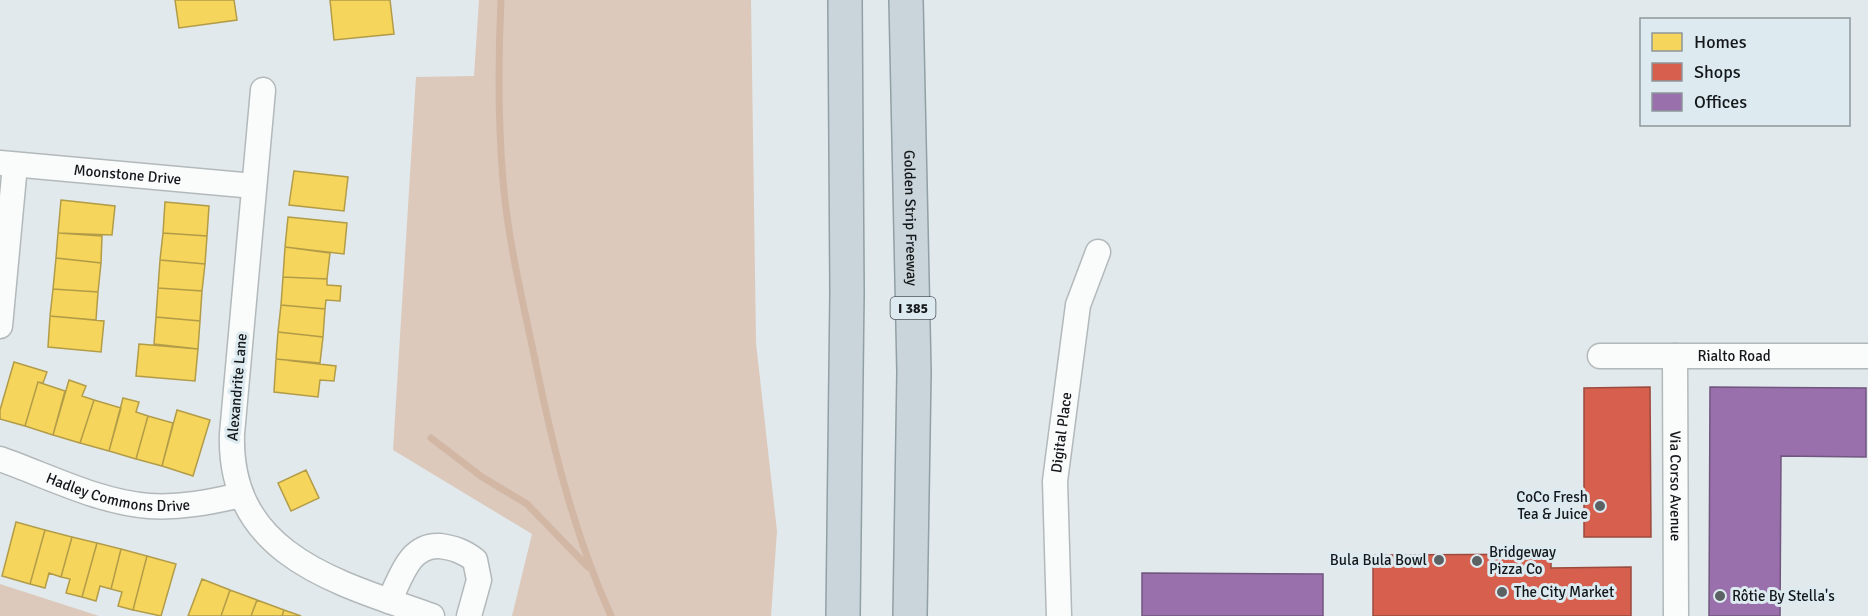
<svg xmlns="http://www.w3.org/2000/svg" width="1868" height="616" viewBox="0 0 1868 616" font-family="Signika,sans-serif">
	<rect width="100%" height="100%" fill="#e1e9ec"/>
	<path fill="#dcc9bb" d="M479,0H751L756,343L777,531L771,616H512L532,534L393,450L416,77L474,76Z
		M0,584L99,616H0Z"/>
	<path fill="#f6d55c" stroke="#b29c48" stroke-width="1.5" d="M175,0H234L237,20L179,28Z
		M330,0H390L394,34L334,40Z
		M294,171L348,177L344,211L289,205Z
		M61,200L115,206L112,235L58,233Z
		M165,202L209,206L207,236L163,233Z
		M288,217L347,223L344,254L285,247Z
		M58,233L102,236L101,263L56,258Z
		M163,233L207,236L205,264L160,260Z
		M285,247L330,253L327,279L283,277Z
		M56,258L101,263L98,292L53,289Z
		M160,260L205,264L202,291L158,288Z
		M283,277L327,279V285L341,286L340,301L326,300L325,309L281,305Z
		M158,288L202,291L200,321L156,317Z
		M53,289L98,292L96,320L50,316Z
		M281,305L325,309L323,337L278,332Z
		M50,316L104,321L101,352L48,347Z
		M156,317L200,321L198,349L154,344Z
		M278,332L323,337L320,363L276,359Z
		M139,344L198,349L195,381L136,376Z
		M276,359L336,366L334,381L320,380L318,397L274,392Z
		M14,362L47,372L43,383L38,382L25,426L0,419V410Z
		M69,380L86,386L82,396L94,400L80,443L53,435Z
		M38,382L65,391L53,435L25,426Z
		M123,398L139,402L136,412L148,416L136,459L109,451Z
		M94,400L121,408L109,451L80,443Z
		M177,410L210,420L193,476L162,466Z
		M148,416L173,423L162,466L136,459Z
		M306,470L319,498L291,511L278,483Z
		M16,522L45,530L30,584L2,576Z
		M45,530L72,537L61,577L49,573L45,588L30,584Z
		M72,537L97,543L82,597L66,593L70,579L61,577Z
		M97,543L121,549L111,589L100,586L96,601L82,597Z
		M121,549L147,556L133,610L118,606L122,592L111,589Z
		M147,556L176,564L161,616L133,610Z
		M202,579L230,590L221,616H188Z
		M230,590L257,600L251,616H221Z
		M257,600L284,610L282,616H251Z
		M284,610L301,616H282Z"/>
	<path fill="#d6604d" stroke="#9c4a3e" stroke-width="1.5" d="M1650,387L1651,537H1584V388Z
		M1551,554V568L1631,567V616H1373V555Z"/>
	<path fill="#9970ab" stroke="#715680" stroke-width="1.5" d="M1710,387L1866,388V457L1781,456L1780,616H1709Z
		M1142,573L1323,574V616H1142Z"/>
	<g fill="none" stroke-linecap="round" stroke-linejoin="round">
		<path stroke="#d2b7a5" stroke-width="7" d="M501,0C498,61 498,120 503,181C508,241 523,302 535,360C553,448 574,534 611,616
			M431,438L482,477L527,504L588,567"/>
		<defs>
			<g id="minor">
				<path d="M263,90L232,434C228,556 339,583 432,616"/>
				<path id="s1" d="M0,163L254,186"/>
				<path d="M0,326L15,165"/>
				<path id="s2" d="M1600,356H1868"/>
				<path id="s3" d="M1675,356L1676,616"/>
				<path id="s4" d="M0,459C48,476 98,502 149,506C180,508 211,502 241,495"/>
				<path d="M389,601C401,578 409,544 440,546C454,548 463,551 475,560L479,580L469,616"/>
				<path id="s5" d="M1059,616L1055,481L1078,305L1098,252"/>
			</g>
			<g id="highway">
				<path id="s6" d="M906,0L914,372L910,616"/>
				<path d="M843,616L847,292L845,0"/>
			</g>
		</defs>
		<use href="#minor" stroke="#b3b9ba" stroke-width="27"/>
		<use href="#highway" stroke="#91a0a6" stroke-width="36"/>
		<use href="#minor" stroke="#fafcfc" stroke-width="24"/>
		<use href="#highway" stroke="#c9d5da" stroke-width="33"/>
	</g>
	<g fill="#5c6164" stroke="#ddeaf0" stroke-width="2">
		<circle cx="1600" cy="506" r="6"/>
		<circle cx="1439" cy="560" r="6"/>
		<circle cx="1477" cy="561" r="6"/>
		<circle cx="1502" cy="592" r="6"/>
		<circle cx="1720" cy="596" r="6"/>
	</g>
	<g text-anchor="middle" stroke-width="6" stroke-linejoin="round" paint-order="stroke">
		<rect fill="#ddeaf0" stroke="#50575b" stroke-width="1.5" x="890.5" y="297" width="45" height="22" rx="4.5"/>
		<g font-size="14" font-weight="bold" fill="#14181b">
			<text x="913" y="313">I 385</text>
		</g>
		<g font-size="15" fill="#14181b" stroke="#ddeaf0">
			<text dy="5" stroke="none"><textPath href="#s1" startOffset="128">Moonstone Drive</textPath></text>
			<text dy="5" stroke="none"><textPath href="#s6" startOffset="218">Golden Strip Freeway</textPath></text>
			<text dy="5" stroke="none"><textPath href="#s2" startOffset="134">Rialto Road</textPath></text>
			<text transform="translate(237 387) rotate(-85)" y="5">Alexandrite Lane</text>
			<text dy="5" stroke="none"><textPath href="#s5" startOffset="184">Digital Place</textPath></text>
			<text dy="5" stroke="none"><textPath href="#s3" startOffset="130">Via Corso Avenue</textPath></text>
			<text dy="5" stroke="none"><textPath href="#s4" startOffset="124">Hadley Commons Drive</textPath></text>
		</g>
		<g font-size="15" fill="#14181b" stroke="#ddeaf0" text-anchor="start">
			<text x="1588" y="502" text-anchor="end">CoCo Fresh<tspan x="1588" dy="17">Tea &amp; Juice</tspan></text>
			<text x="1489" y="557">Bridgeway<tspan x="1489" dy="17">Pizza Co</tspan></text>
			<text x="1427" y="565" text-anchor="end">Bula Bula Bowl</text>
			<text x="1514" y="597">The City Market</text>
			<text x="1732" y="601">Rôtie By Stella's</text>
		</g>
	</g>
	<rect x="1640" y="18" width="210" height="108" fill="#ddeaf0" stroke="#8d969b" stroke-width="1.5"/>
	<rect x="1652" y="33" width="30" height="18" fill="#f6d55c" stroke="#8d969b" stroke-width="1.5"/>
	<text x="1694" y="48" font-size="18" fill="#14181b">Homes</text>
	<rect x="1652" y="63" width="30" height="18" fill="#d6604d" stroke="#8d969b" stroke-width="1.5"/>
	<text x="1694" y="78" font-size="18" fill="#14181b">Shops</text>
	<rect x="1652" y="93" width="30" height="18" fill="#9970ab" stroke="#8d969b" stroke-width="1.5"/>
	<text x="1694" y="108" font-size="18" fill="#14181b">Offices</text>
</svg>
